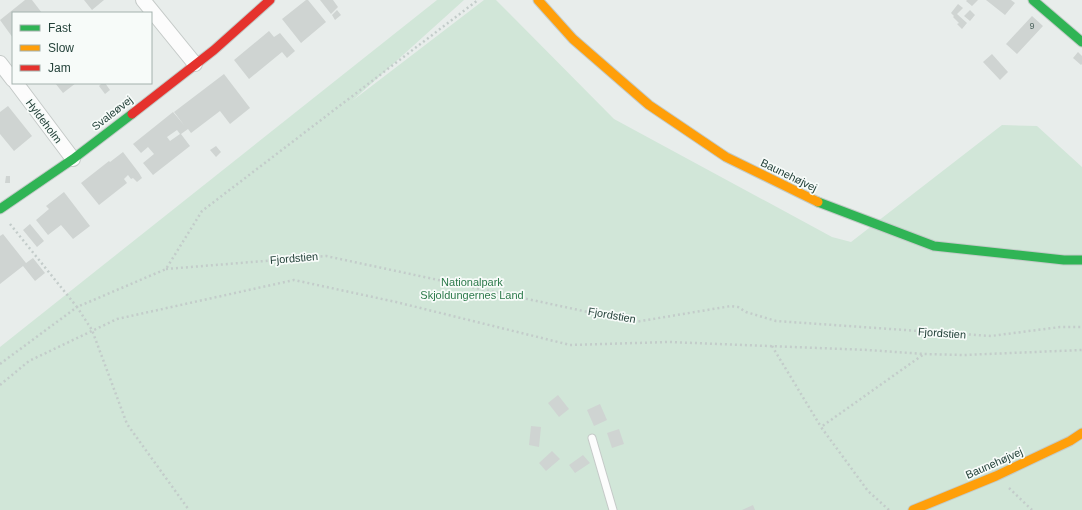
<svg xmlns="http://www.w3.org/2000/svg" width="1082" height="510" viewBox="0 0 1082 510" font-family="Helvetica,sans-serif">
	<rect width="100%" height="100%" fill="#e8edeb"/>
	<path fill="#d1e6d8" d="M437,0H464L352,101L484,0H496L614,119L832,237L851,242L1002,125L1037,126L1082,167V510H0V347Z"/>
	<path fill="#cfd4d2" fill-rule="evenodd" d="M25,0H32L42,13H13V38L0,20Z
		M84,0H104L92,10Z
		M306,0H308L326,22L301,43L282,19Z
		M320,0H333L338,7L331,14Z
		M967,0H978L972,6L966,1Z
		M986,0H1011L1015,3L1005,15Z
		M958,4L963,8L957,14L967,23L962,29L957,24L959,23L953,17L954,16L951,13Z
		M337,10L341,15L335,20L332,15Z
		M970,10L975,15L970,21L964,16Z
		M1032,16L1043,26L1017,54L1006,44Z
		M269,31L274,37L280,33L295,51L287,58L282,52L249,79L234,60Z
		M1078,52L1082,56V64L1081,65L1073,58Z
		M992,54L1008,72L1000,80L983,62Z
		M224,74L250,108L230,124L220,111L191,133L188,129L181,134L190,146L153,175L143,163L154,154L148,147L141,153L133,144L173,112L184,125L174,112ZM177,130L180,134L170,141L167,137Z
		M55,83H76L63,93Z
		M102,83H105L110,90L105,94L99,86Z
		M8,106L32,136L14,151L0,134V112Z
		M216,146L221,152L216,157L210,150Z
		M123,152L139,173L142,178L137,182L133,178L131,179L128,175L124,179L127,183L99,205L81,183L109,161L110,162Z
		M6,176H10V183H5Z
		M64,192L90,226L73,239L61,225L48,235L36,220L49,209L46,206Z
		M30,224L44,241L37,247L23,230Z
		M3,234L26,263L33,258L45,273L35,281L23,266L0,284V236Z
		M558,395L569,409L559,417L548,403Z
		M600,404L607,420L594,426L587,410Z
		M531,426L541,427L539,447L529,445Z
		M619,429L624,444L612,448L607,433Z
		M552,451L560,459L546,471L539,463Z
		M583,455L590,463L575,473L569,465Z
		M753,505L755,510H742Z"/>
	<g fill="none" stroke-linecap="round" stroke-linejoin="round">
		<defs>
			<path id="lane" d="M592,438L613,510"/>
			<path id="street" d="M143,0L195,64
				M0,63L13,80
				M16,83L73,159"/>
			<path id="fast" d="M1033,0L1082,42
				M818,202L934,246L1064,260H1082
				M0,209L73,159L132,114"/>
			<path id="slow" d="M538,0L573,39L649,105L726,157L818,202
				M913,510L996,476L1070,441L1082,433"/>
			<path id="jam" d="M132,114L214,50L270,0"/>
		</defs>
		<use href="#lane" stroke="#c5cac8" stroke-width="9"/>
		<use href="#street" stroke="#c5cac8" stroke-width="16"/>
		<use href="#fast" stroke="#c3cbc8" stroke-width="11"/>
		<use href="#slow" stroke="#c3cbc8" stroke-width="11"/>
		<use href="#jam" stroke="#c3cbc8" stroke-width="11"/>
		<path stroke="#c3ccca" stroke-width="2.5" stroke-dasharray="2 3" stroke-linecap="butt" d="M10,224L77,307L166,269L202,211L478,0
			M166,269L326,256L635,322L731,306L738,307L746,312L776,321L991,336L1060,327H1082
			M772,346L821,427
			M0,364L77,307L92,330L127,424L189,510
			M0,385L29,361L117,319L294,280L396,302L570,345L669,342L868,350L924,354L964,355L1082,350
			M1009,488L1032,510
			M889,510L868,491L821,427L924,354"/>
		<use href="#lane" stroke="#fcfcfc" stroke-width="7"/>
		<use href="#street" stroke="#fcfcfc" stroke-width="14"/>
		<use href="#fast" stroke="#30b455" stroke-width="9"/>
		<use href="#slow" stroke="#ff9f0a" stroke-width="9"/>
		<use href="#jam" stroke="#e5322d" stroke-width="9"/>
	</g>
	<g text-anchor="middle" stroke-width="3.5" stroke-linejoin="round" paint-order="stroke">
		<g font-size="9" fill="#506761">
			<text x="1032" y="29">9</text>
		</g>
		<g font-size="11" fill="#24423a" stroke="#f7fbf9">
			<text transform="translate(112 113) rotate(-38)" y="4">Svaleøvej</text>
			<text transform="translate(44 121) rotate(53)" y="4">Hyldeholm</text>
			<text transform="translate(789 175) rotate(26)" y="4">Baunehøjvej</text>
			<text transform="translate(294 258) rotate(-5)" y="4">Fjordstien</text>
			<text transform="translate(612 315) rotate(10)" y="4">Fjordstien</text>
			<text transform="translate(942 333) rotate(4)" y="4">Fjordstien</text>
			<text transform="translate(994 463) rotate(-24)" y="4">Baunehøjvej</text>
		</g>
		<g font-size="11" fill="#2d7a4b" stroke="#f7fbf9">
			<text x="472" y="286">Nationalpark<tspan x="472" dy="13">Skjoldungernes Land</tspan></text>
		</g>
	</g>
	<rect x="12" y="12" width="140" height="72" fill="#f7fbf9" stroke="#a3b1ad"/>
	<rect x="20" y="25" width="20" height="6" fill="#30b455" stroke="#a3b1ad"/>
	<text x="48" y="32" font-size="12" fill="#24423a">Fast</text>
	<rect x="20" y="45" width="20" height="6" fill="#ff9f0a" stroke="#a3b1ad"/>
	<text x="48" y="52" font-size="12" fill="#24423a">Slow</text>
	<rect x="20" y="65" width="20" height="6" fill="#e5322d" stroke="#a3b1ad"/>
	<text x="48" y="72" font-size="12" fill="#24423a">Jam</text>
</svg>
